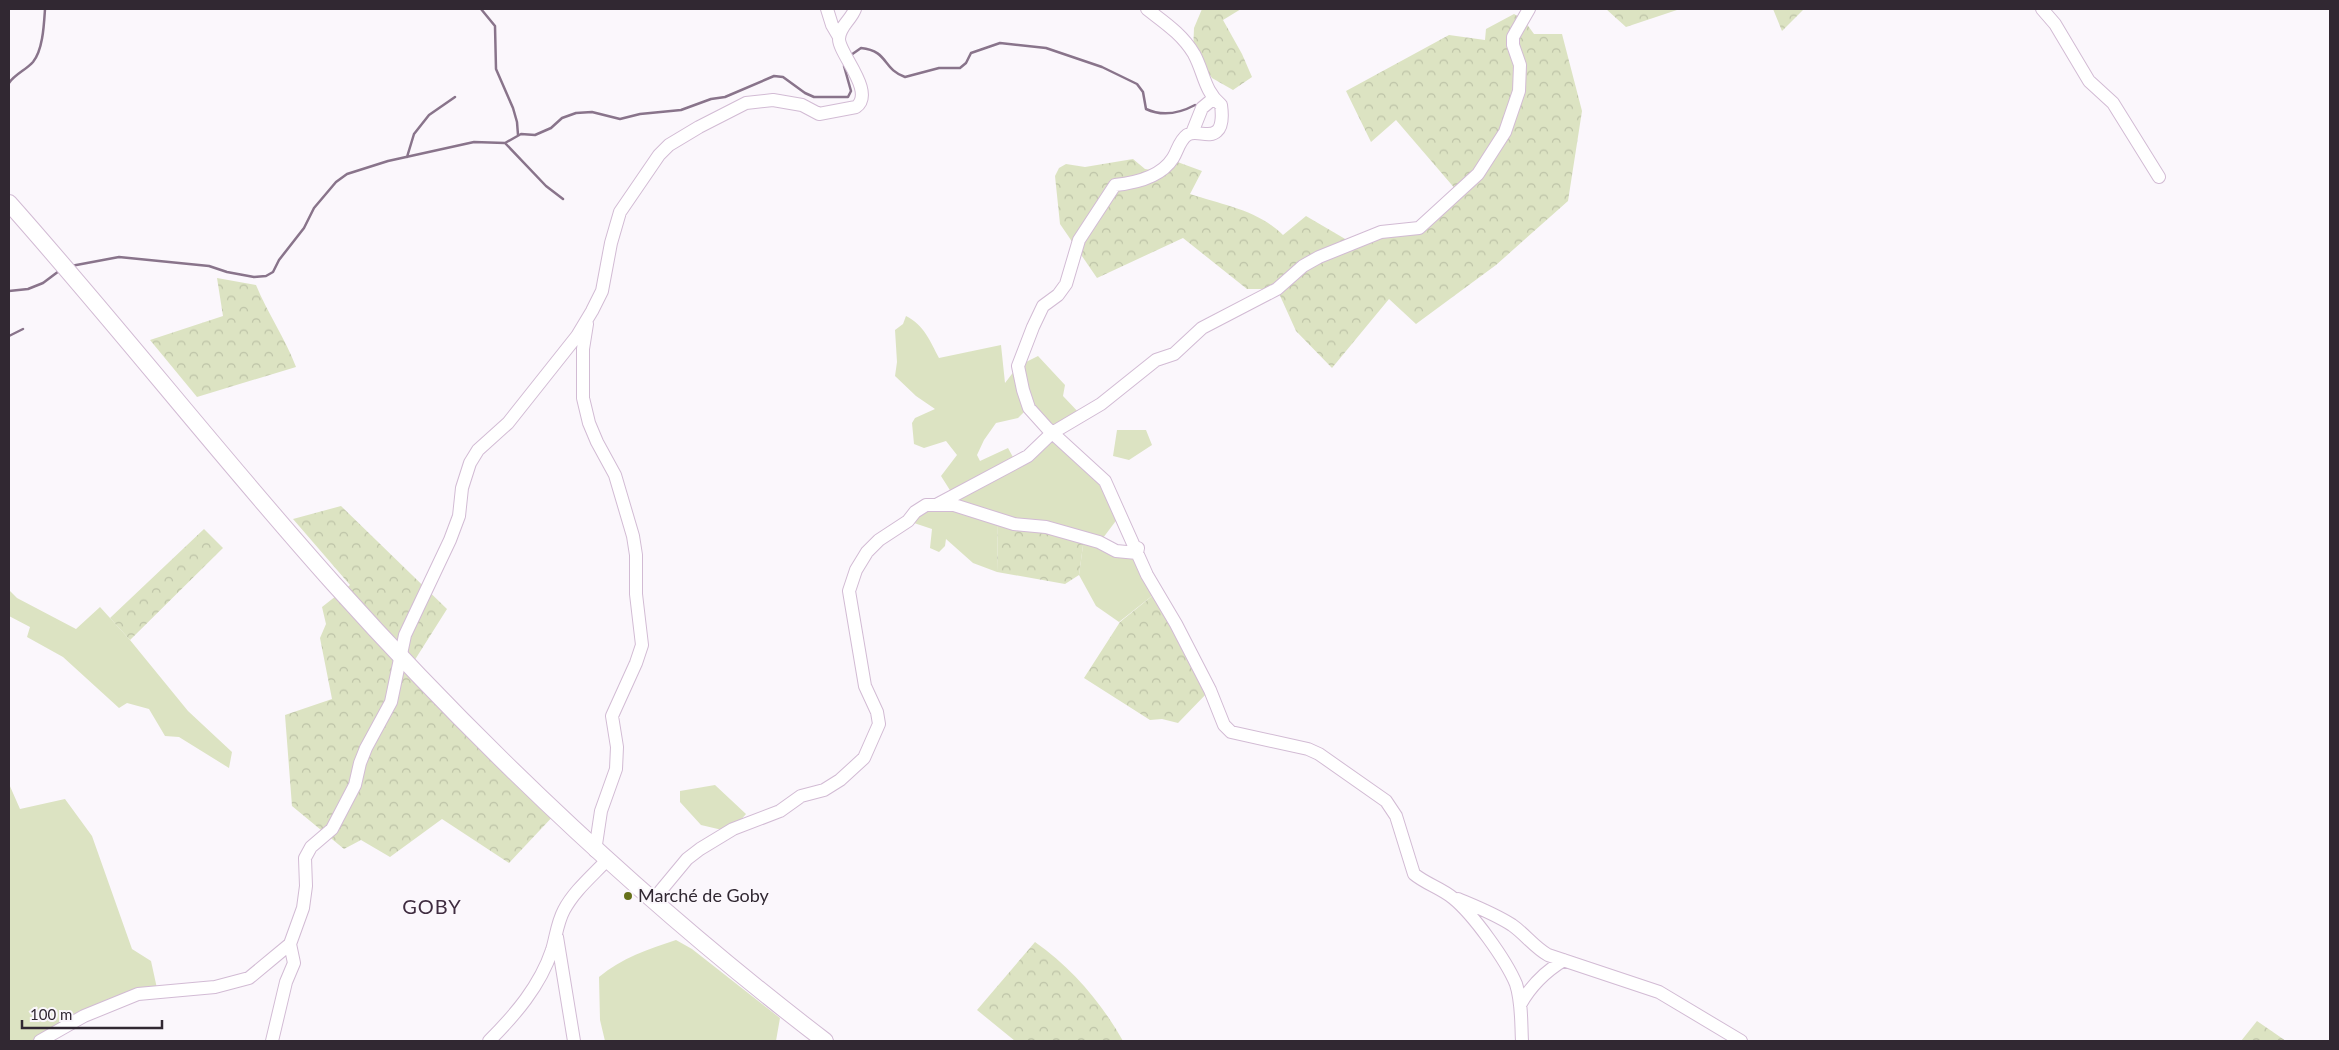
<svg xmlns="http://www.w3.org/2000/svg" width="2339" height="1050" viewBox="0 0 2339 1050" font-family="Lato,sans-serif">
	<defs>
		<pattern id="forest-crowns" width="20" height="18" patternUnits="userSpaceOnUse" patternTransform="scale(1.25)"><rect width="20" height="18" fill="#dce3c2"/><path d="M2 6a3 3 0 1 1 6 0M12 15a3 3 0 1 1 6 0" fill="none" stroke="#bdc3a7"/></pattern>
	</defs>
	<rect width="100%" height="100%" fill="#fbf7fc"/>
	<path fill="#dce3c2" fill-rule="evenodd" d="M906,316C924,325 930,341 939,358L1001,345L1005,383L1018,366L1038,356L1065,385L1063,396L1082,416L1056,433L1095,471L1121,514L1100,542L1137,553L1157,592L1119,622L1096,606L1079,575L1084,538L998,520L997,572L973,563L946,539L945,546L939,552L930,548L932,529L908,521L953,495L941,476L957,455L946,441L924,448L914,444L912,423L915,418L935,409L916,396L895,376L897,362L895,330L903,324ZM1027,409L1049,434L1014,459L1008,448L980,461L977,455L984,440L996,423L1018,418Z
		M1117,430H1146L1152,445L1129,460L1113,456Z
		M9,590L17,598L76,629L100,607L130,640L188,711L232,752L229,768L179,737L165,736L149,709L127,703L119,708L63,657L27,637L30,627L9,616Z
		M9,784L20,809L65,799L92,836L132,949L151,961L158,993H150L40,1041H11L9,1039Z
		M715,785L746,814L733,829H718L701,825L680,802V791Z
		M676,940L692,949L780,1018L776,1041H605L600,1020L599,977C622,958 648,949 676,940Z"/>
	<path fill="url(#forest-crowns)" d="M1202,9H1241L1223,20L1242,54L1252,77L1233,90L1212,78L1193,53L1194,28Z
		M1606,9H1677V10L1626,27Z
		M1773,9H1804L1782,31Z
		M1514,14L1523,19L1534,34H1562L1582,111L1568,201L1496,265L1416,324L1389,299L1332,368L1296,331L1277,289H1247L1183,238L1097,278L1060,224L1055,176L1059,168L1066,164L1085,167L1133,159L1145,169L1158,171L1172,160L1202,171L1190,194C1223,205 1258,210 1283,235L1306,216L1352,243L1412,230L1457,191L1396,120L1371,142L1346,91L1449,35L1485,40L1486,29Z
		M217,278L256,285C268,314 285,338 296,367L197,397L150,340L223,316Z
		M341,506L447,609L411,666L556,813L509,863L442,819L390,857L361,840L344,849L292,806L285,715L332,699L320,638L326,624L322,607L350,585L293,519Z
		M998,520L1084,538L1079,575L1065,584L997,572Z
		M204,529L223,548L130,640L110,618Z
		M1157,592L1210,690L1178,723L1162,719L1150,720L1084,678L1120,622Z
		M1035,942C1072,968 1101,1002 1123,1041H1015L977,1010Z
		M2257,1021L2286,1041H2241Z"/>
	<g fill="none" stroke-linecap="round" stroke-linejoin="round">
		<path stroke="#89748b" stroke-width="2.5" d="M481,9L495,26L496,69L513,108L517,122L518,135
			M851,55L861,48C889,51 882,69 905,77L939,68H960L966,63L971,53L1000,43L1046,48L1102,67L1137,84L1143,92L1146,109C1163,117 1180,113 1195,105
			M9,83C15,74 26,70 33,62C43,50 44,24 45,9
			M505,143L546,186L563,199
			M407,157L414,134L429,115L455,97
			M71,266L119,257L209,266L227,272L254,277L266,276L273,272L279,260L304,228L314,208L336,182L347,174L388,161L474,142L505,143L521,134L535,135L551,128L562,118L576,113L592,112L620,119L640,114L681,110L711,99L725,97L774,76L783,77L805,93L814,97H848L851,91L844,66L845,64
			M9,291L28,289L43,283L59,271
			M9,336L23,329"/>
		<defs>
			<path id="minor" d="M827,9L832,25L839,37
				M1147,9C1165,23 1182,34 1194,54C1204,72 1204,91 1221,105C1222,112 1223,126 1217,131C1209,139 1196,129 1187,135C1179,141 1178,150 1173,158C1161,177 1135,183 1115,185L1079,240L1066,284L1058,295L1043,306L1033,327L1018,366L1023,390L1029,408L1047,428L1105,481L1147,575L1176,624L1210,690L1224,725L1231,732L1308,749L1319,754L1386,801L1396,816L1414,874C1426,884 1441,888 1453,898C1473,914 1506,960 1516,984C1522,1002 1521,1023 1522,1041
				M2042,9L2055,24L2089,81L2113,103L2159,177
				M1192,133L1202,108L1214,98
				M587,324L583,349V398L589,423L597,442L615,475L633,536L636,555V594L642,645L636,663L612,716L617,747L616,769L601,811L595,851
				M938,504L1028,456L1052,433L1101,404L1156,360L1174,354L1202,328L1277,289L1303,266L1319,257L1381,232L1419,228L1478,174L1505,132L1519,91L1520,65L1513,45V37L1529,9
				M1458,899C1477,907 1495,914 1512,925C1525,934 1534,947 1548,955L1659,992L1741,1041
				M653,900L687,859L700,849L733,829L780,811L801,796L824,790L840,780L864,758L879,724L877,712L865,686L849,591L856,570L867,552L879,540L908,521L915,512L926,505H954L1014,524L1046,527L1099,542L1116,551L1137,553L1138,548
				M557,937L574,1041
				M1520,1005C1530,987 1546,971 1564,960
				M40,1041L84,1016L138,994L215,987L249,978L290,944
				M272,1041L286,982L294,963L290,944L303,908L306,886L305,858L311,847L332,829L355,785L360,763L366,748L391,702L405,635L450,540L459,516L462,488L470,463L478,450L508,423L577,336L592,311L602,291L611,243L620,212L659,155L669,145L699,127L746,103L773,100L802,105L819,114L856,107C876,92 839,54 839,39C839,27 851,20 855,9
				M489,1041C515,1015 540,986 552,950C556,937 557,923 564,910C574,891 592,876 607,860"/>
			<path id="major" d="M9,203C120,328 223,460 334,584C484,751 647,905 825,1041"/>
		</defs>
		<use href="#minor" stroke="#d2bbd4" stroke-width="14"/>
		<use href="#major" stroke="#d2bbd4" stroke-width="18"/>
		<use href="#minor" stroke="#fff" stroke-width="12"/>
		<use href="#major" stroke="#fff" stroke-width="16"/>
	</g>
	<circle fill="#66711b" stroke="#fbf7fc" stroke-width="2" cx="628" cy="896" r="5"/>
	<g text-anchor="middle" stroke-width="4" stroke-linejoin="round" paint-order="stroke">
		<g font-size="18" fill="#312832" stroke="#fbf7fc" text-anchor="start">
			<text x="638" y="902">Marché de Goby</text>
		</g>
		<g font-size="20" letter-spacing="1" fill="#3f2c40" stroke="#fbf7fc">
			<text x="432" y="914">GOBY</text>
		</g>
	</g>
	<rect width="2339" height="1050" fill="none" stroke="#312832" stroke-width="20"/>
	<path d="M22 1020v8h140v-8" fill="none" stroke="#312832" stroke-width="2.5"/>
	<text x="30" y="1020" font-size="15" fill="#312832" stroke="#fbf7fc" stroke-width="4" paint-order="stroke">100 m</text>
</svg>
